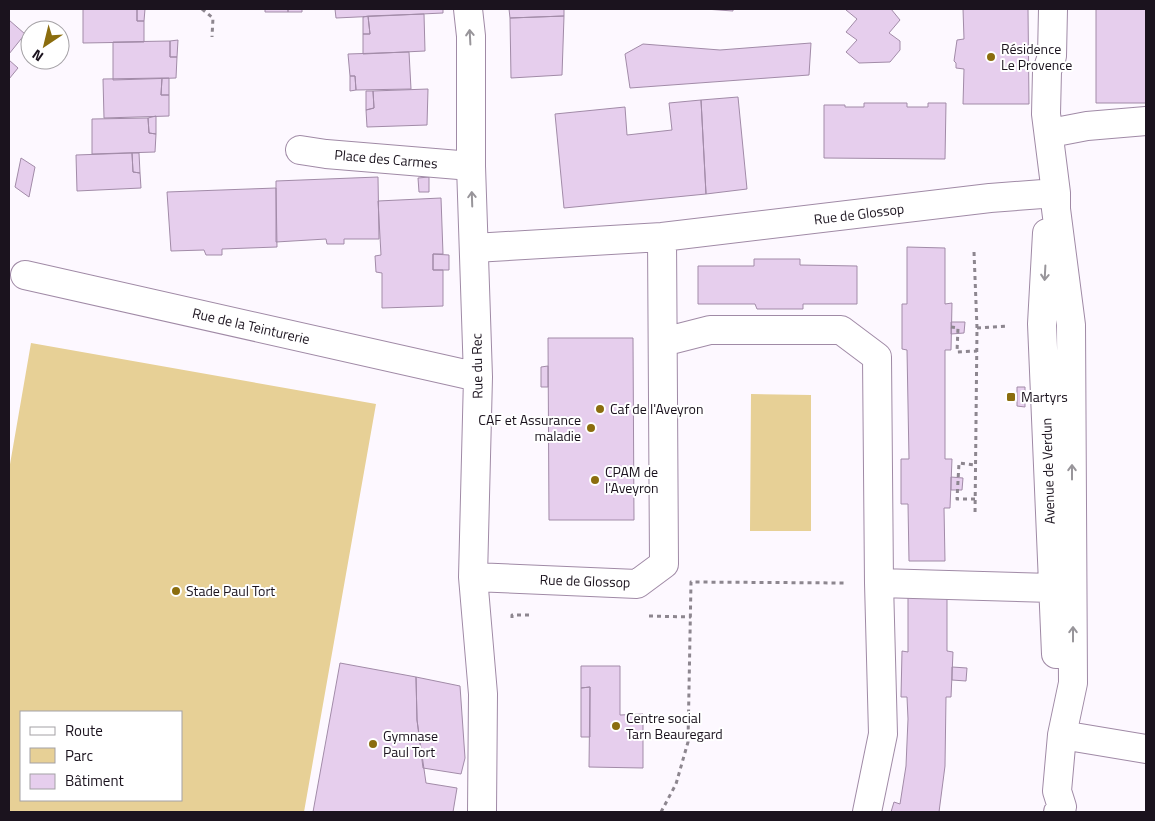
<svg xmlns="http://www.w3.org/2000/svg" width="1155" height="821" viewBox="0 0 1155 821" font-family="'Titillium Web',sans-serif">
	<rect width="100%" height="100%" fill="#fdf8ff"/>
	<path fill="#e7d096" fill-rule="evenodd" d="M31,343L376,404L304,812H9V470ZM21,712H181V800H21Z
		M751,394L811,395V531H750Z"/>
	<path fill="#e6ceed" stroke="#a28ba8" d="M83,9H137V21H144V42L83,43Z
		M137,9H145L144,21H137Z
		M265,9H288V12H265Z
		M288,9H302V12H288Z
		M335,9H443V13L336,18Z
		M509,9H564V16L510,18Z
		M705,9H733V11Z
		M847,9H891L900,20L889,33L900,41V50L890,62L859,63L846,52L857,40L846,32L857,19L846,10Z
		M963,9H1028L1029,104H963L964,69L956,68V63L954,61L957,40L964,39Z
		M1096,9H1146V103H1096Z
		M424,14L425,51L363,54V34H370L368,16Z
		M368,16L370,34H363V17Z
		M564,16L562,75L511,78L510,18Z
		M9,20L25,34L9,54Z
		M178,40L177,57H170V41Z
		M170,41V57H177L176,78L113,80V42Z
		M811,43L809,75L630,88L625,54L643,44L720,50Z
		M409,52L411,89L356,90L355,76H350L348,54Z
		M9,60L18,68L9,79Z
		M350,76H355L356,90L350,91Z
		M162,78H169V95H161Z
		M162,78L161,95H169V116L104,118L103,79Z
		M428,89L427,125L367,127L366,110L374,108L373,91Z
		M366,91H373L374,108L366,110Z
		M738,97L747,189L706,194L701,100Z
		M701,100L706,194L564,208L555,114L625,107L627,135L672,130L669,103Z
		M864,103H907V107H928V103H946L945,159L824,158V105H845V107H864Z
		M156,116V134L149,133L148,118Z
		M148,118L149,133L156,134L155,152L92,154V119Z
		M132,153H139L140,173L133,172Z
		M132,153L133,172L140,173L141,188L77,191L76,155Z
		M21,158L35,167L29,197L15,187Z
		M378,177L379,239H344V244H327L326,239L276,242V181Z
		M429,177V192H419L418,178Z
		M276,188L277,247L222,249V255H206L204,250L171,251L167,192Z
		M441,198L443,254H433V270H443V306L382,308V273L376,272L375,256L381,255L378,201Z
		M907,247L945,248V304L952,303L951,350H945V459H952L950,508H944L945,561H909L908,504H901V459H909L907,350L902,349V304H907Z
		M433,254L449,255V270H433Z
		M754,259H800V265L857,266V304H803V309H757L755,304H698V266H754Z
		M951,322H965L964,333L951,334Z
		M548,338H633L634,520H549Z
		M548,366V387H541V367Z
		M1017,387H1025V407L1017,406Z
		M951,477L963,478L962,490H951Z
		M908,594L947,595V651L953,652L951,697H946L945,766L939,812H891L894,802L900,804L906,766L908,719L907,697H901L902,651L908,652Z
		M340,663L416,677L417,720L426,783L457,788L453,812H313Z
		M581,666H620V715L643,714V768L589,767L590,687L581,688Z
		M952,667L967,668L966,681L952,680Z
		M416,677L460,686L465,758L461,774L423,768L417,720Z
		M590,687V737H581V688Z"/>
	<g fill="none" stroke-linecap="round" stroke-linejoin="round">
		<defs>
			<path id="minor" d="M468,9L471,36V166L478,377L473,577L483,694L482,812
				M1053,9L1052,56L1047,71L1046,114L1056,193V209L1071,325L1073,683L1062,735L1057,791L1062,807L1058,812
				M1061,131L1087,126L1146,121
				M300,150L326,154L471,166
				M1047,233L1042,324L1056,654
				M474,248L662,237L990,198L1056,193
				M25,275L478,377
				M663,342L710,330H841L877,357L879,583L883,734L867,812
				M473,577L637,584L664,564L662,237
				M879,583L1052,588
				M1062,735L1146,749"/>
		</defs>
		<use href="#minor" stroke="#a08aa6" stroke-width="30"/>
		<path stroke="#8d868f" stroke-width="3" stroke-dasharray="4 4" stroke-linecap="butt" d="M202,9L213,18L212,37
			M974,252L977,328L975,516
			M951,327L958,328L957,352L977,351
			M977,328L1008,326
			M975,499H957L959,463L975,465
			M649,616L691,617
			M512,618V615H530
			M661,812L676,784L688,742L691,582L847,583"/>
		<use href="#minor" stroke="#fff" stroke-width="28"/>
	</g>
	<defs><path id="oneway-shaft" d="M-6 0H5M1.5-3L5.5 0L1.5 3" fill="none" stroke-width="1.6" stroke-linecap="round" stroke-linejoin="round" transform="scale(1.25)"/></defs>
	<g stroke="#98959a">
		<use href="#oneway-shaft" transform="translate(470 37) rotate(-93)"/>
		<use href="#oneway-shaft" transform="translate(472 199) rotate(-92)"/>
		<use href="#oneway-shaft" transform="translate(1045 273) rotate(93)"/>
		<use href="#oneway-shaft" transform="translate(1072 472) rotate(-90)"/>
		<use href="#oneway-shaft" transform="translate(1073 634) rotate(-90)"/>
	</g>
	<g fill="#8b6d0e" stroke="#fff" stroke-width="2">
		<circle cx="991" cy="57" r="5"/>
		<rect x="1006" y="392" width="10" height="10" rx="2.5"/>
		<circle cx="600" cy="409" r="5"/>
		<circle cx="591" cy="428" r="5"/>
		<circle cx="595" cy="480" r="5"/>
		<circle cx="176" cy="591" r="5"/>
		<circle cx="616" cy="726" r="5"/>
		<circle cx="373" cy="744" r="5"/>
	</g>
	<g text-anchor="middle" stroke-width="4" stroke-linejoin="round" paint-order="stroke">
		<g font-size="14" fill="#1b131e" stroke="#fff" text-anchor="start">
			<text x="1001" y="54">Résidence<tspan x="1001" dy="16">Le Provence</tspan></text>
			<text x="1021" y="402">Martyrs</text>
			<text x="610" y="414">Caf de l'Aveyron</text>
			<text x="581" y="425" text-anchor="end">CAF et Assurance<tspan x="581" dy="16">maladie</tspan></text>
			<text x="605" y="477">CPAM de<tspan x="605" dy="16">l'Aveyron</tspan></text>
			<text x="186" y="596">Stade Paul Tort</text>
			<text x="626" y="723">Centre social<tspan x="626" dy="16">Tarn Beauregard</tspan></text>
			<text x="383" y="741">Gymnase<tspan x="383" dy="16">Paul Tort</tspan></text>
		</g>
		<g font-size="14" fill="#1b131e" stroke="#fff">
			<text transform="translate(386 159) rotate(5)" y="5">Place des Carmes</text>
			<text transform="translate(859 214) rotate(-7)" y="5">Rue de Glossop</text>
			<text transform="translate(251 326) rotate(13)" y="5">Rue de la Teinturerie</text>
			<text transform="translate(477 366) rotate(-91)" y="5">Rue du Rec</text>
			<text transform="translate(1048 471) rotate(-92)" y="5">Avenue de Verdun</text>
			<text transform="translate(585 581) rotate(2)" y="5">Rue de Glossop</text>
		</g>
	</g>
	<rect width="1155" height="821" fill="none" stroke="#1b131e" stroke-width="20"/>
	<rect x="20" y="711" width="162" height="90" fill="#ffffff" stroke="#a4a1a5"/>
	<rect x="30" y="727" width="25" height="8" fill="#ffffff" stroke="#a4a1a5"/>
	<text x="65" y="736" font-size="15" fill="#1b131e">Route</text>
	<rect x="30" y="748" width="25" height="15" fill="#e7d096" stroke="#a4a1a5"/>
	<text x="65" y="761" font-size="15" fill="#1b131e">Parc</text>
	<rect x="30" y="774" width="25" height="15" fill="#e6ceed" stroke="#a4a1a5"/>
	<text x="65" y="786" font-size="15" fill="#1b131e">Bâtiment</text>
	<g transform="translate(45 45) rotate(215)"><circle r="24" fill="#ffffff" stroke="#a4a1a5"/>
	<path d="M0-4L9 19L0 12L-9 19Z" fill="#8b6d0e"/>
	<text y="-8" font-size="14" font-weight="bold" text-anchor="middle" fill="#1b131e">N</text>
	</g>
</svg>
